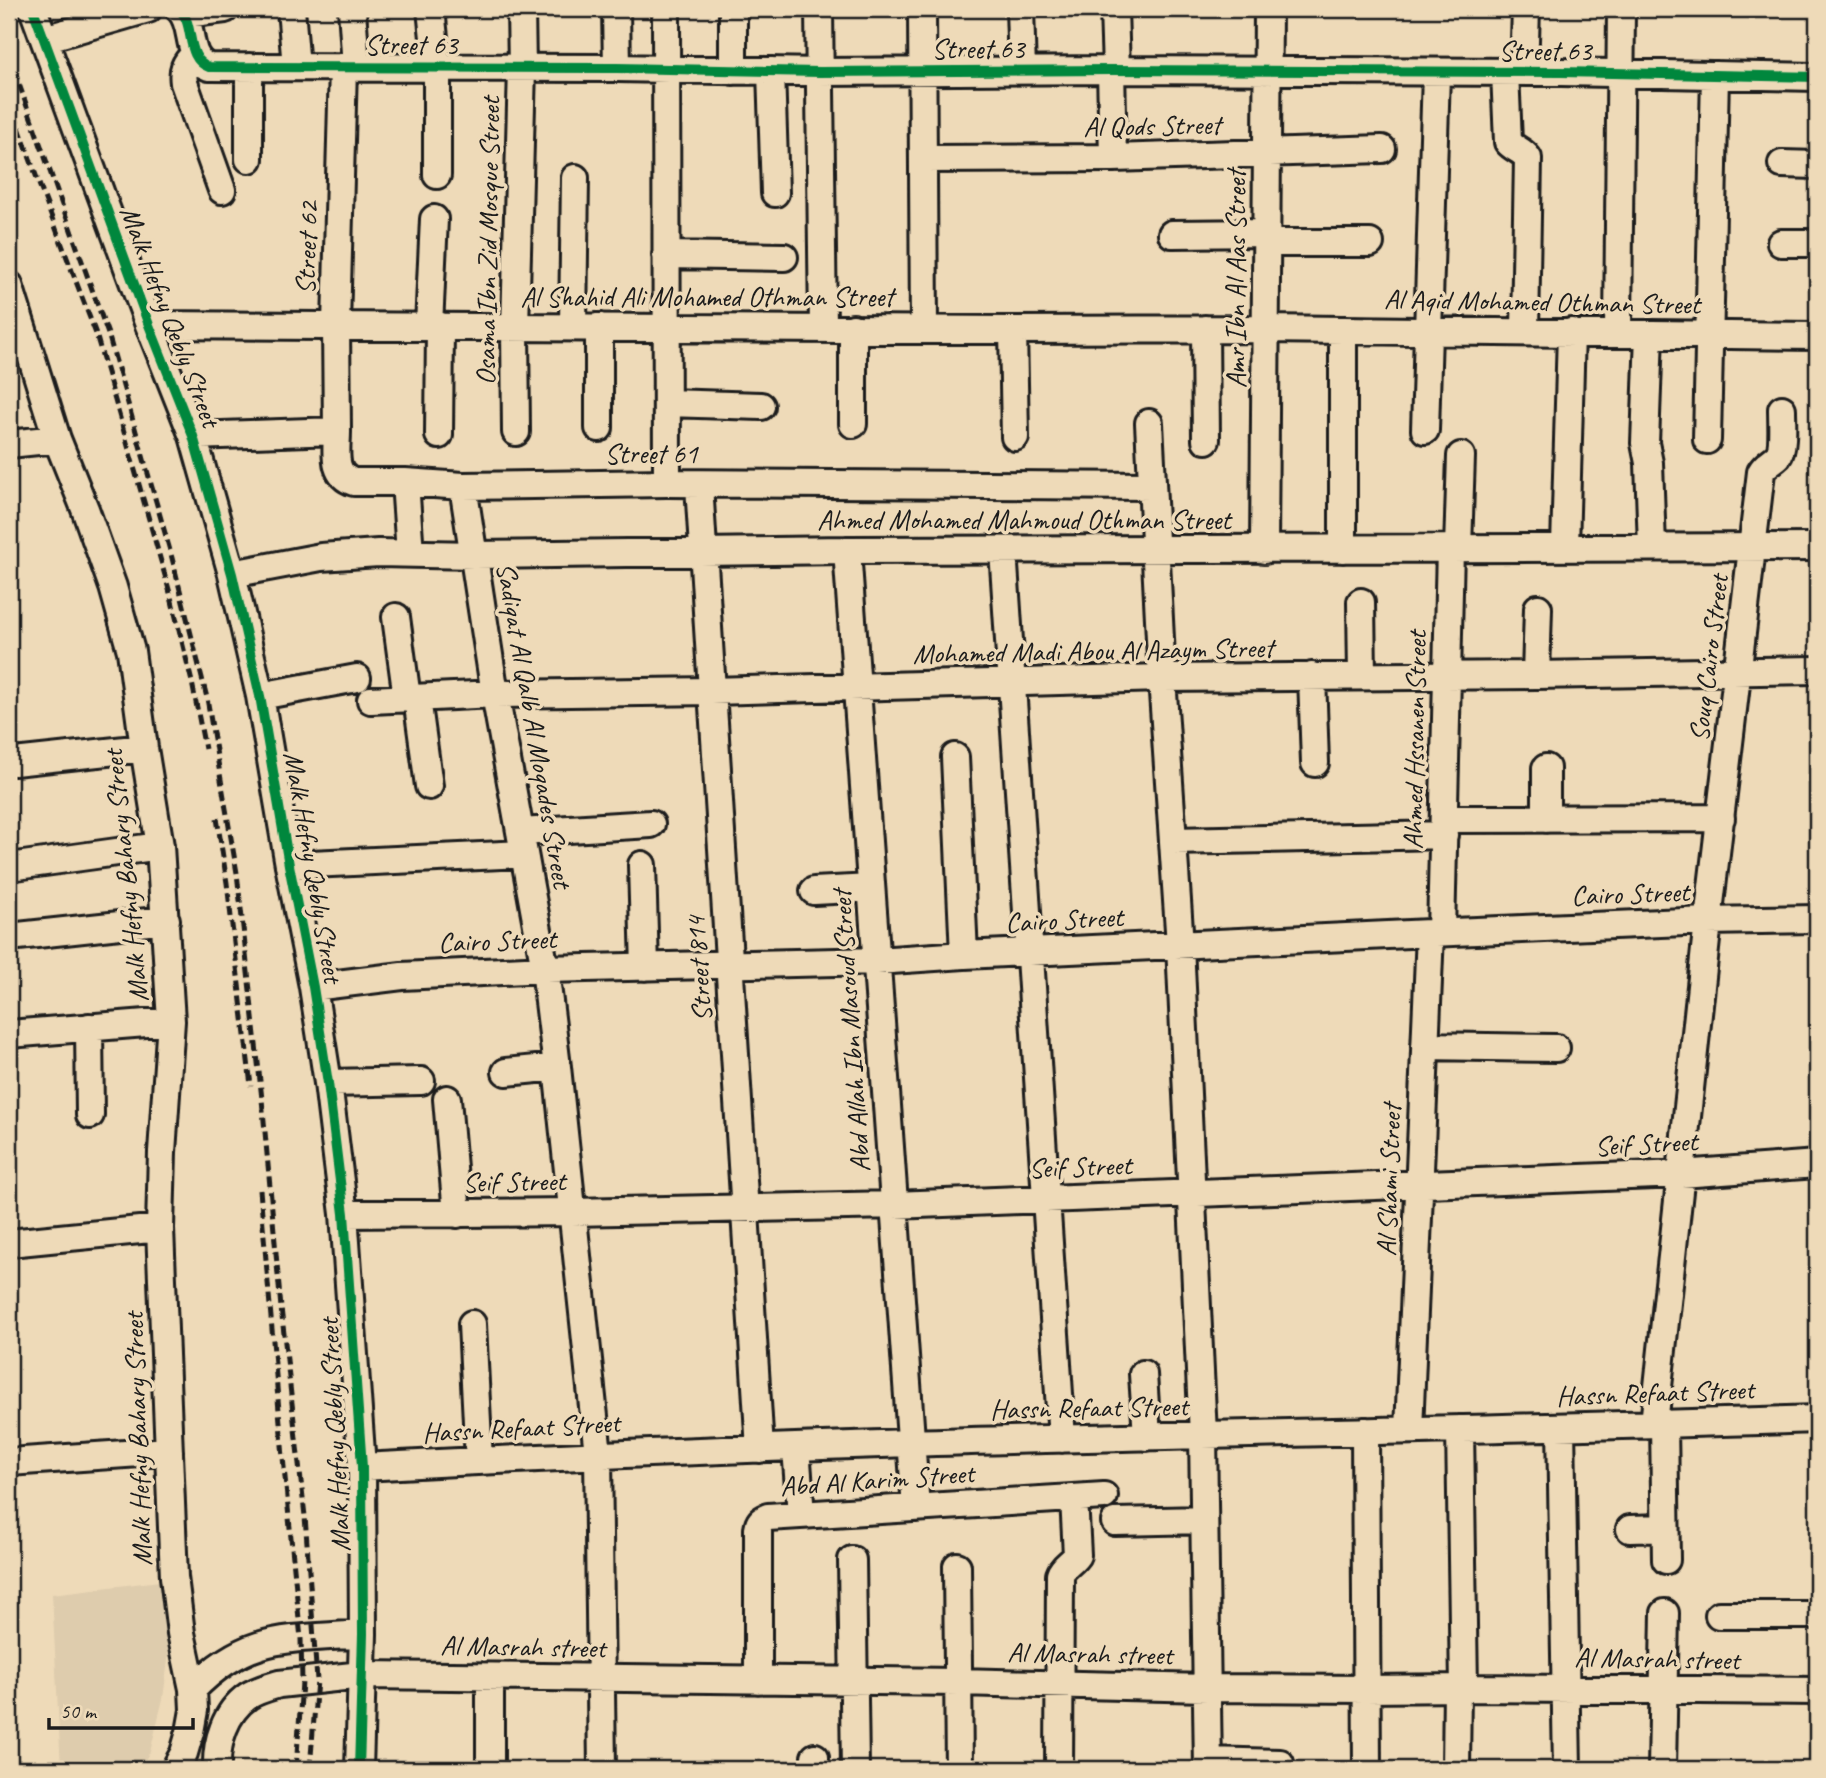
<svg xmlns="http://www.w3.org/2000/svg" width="1826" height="1778" viewBox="0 0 1826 1778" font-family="Caveat,sans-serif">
	<rect width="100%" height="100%" fill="#eedab8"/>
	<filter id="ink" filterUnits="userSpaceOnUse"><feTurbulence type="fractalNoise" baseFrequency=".0143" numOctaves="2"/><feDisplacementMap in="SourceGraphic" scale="14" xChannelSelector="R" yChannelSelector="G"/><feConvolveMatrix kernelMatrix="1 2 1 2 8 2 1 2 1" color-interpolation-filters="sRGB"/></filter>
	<g filter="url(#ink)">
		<path fill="#deccad" d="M160,1581L169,1652L163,1699L150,1752L139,1769H61L52,1594Z"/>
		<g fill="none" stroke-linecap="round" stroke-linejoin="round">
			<defs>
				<path id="minor" d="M33,9L149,325L193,436L232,574L260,696L289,865L313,987L328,1083L344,1214L362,1467L363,1634L359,1769
					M179,9C196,24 184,58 209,67L617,68L820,72L1111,70L1561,72L1817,77
					M291,9L296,67
					M352,9L356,67
					M431,9L437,67V175
					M616,9L617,68
					M666,9L667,483
					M733,9V71
					M819,9L823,328
					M922,9L924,328
					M1020,9L1022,70
					M1114,9L1116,70
					M185,14L225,9
					M44,39L148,9
					M194,55C185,63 182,70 184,83L222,190
					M1111,70L1113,158
					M771,71L775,193
					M1505,72L1508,142C1514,149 1522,150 1528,158L1525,332
					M1524,72L1526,9
					M249,159V67
					M923,159L1113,158L1382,149
					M1782,164L1817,165
					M1172,234L1267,233
					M1267,243H1370
					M1781,243H1817
					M666,255L784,257
					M9,285L57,439L85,509L113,587L131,651L144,748L160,846L171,1021L162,1152L160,1228L163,1305L174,1577L181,1633L193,1689L194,1710L190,1732L184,1753L175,1769
					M149,325L1013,330L1266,329L1817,336
					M429,326L434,219
					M573,327L575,178
					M853,328V424
					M1205,329L1206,440
					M1013,330L1015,437
					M1618,333L1621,9
					M1649,334L1645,443L1649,463L1652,547
					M667,403L761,406
					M1149,423L1162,678L1180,945L1203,1435L1208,1769
					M599,428V327
					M1425,430L1436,73
					M337,431L336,325L343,67
					M516,432L515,327L522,68L521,9
					M439,435L440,326
					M193,436L337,431C337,451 331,475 354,482H405L463,486L667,483L1152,486
					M1707,440L1715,75
					M9,444L57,439
					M405,482L410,553
					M699,485L760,1449
					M463,486L495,694L545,969L557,1067L598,1454L602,1769
					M1565,547L1571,332
					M1458,548L1461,456
					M1343,549V330
					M847,550L916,1508
					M1003,550L1062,1439
					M1264,550L1268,9
					M232,574L321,557L378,553L474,555L847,550L1817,547
					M1361,602L1362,676
					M396,617L407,698
					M1536,675L1538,608
					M1312,676L1315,763
					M260,696L357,678
					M417,698L429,786
					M371,700L495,694L712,691L1162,678L1536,675L1817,670
					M955,757L964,955
					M9,760L14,762L144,748
					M1444,819L1721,818
					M1546,819V768
					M520,832L651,824
					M1173,841L1444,835
					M289,865L524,854
					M642,865L645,967
					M9,867L160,846
					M814,891L871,888
					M1441,933L1450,548
					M9,937L166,920
					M313,987L402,976L545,969L877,961L964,955L1430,933L1708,921L1817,919
					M89,1027L90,1115
					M9,1034L171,1021
					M1425,1046L1556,1048
					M506,1072L557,1067
					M328,1083L421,1081
					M447,1099L457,1214
					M344,1214L572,1212L894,1205L1681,1174L1817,1164
					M9,1243L160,1228
					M472,1324L479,1461
					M1143,1374L1147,1437
					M1654,1424L1708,921L1761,472C1765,464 1772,462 1778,456C1784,448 1782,420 1782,409
					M1664,1424L1666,1560
					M1561,1427L1567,1769
					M1460,1429L1464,1688
					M1409,1430L1430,933
					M1365,1431L1367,1769
					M796,1448L801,1515
					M9,1462L169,1451
					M362,1467C545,1457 727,1449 910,1443C1213,1433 1515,1430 1817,1419
					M1115,1522L1204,1520
					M1630,1529L1665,1528
					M852,1560L855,1769
					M957,1566L959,1769
					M1719,1615H1817
					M490,1677V1769
					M758,1680V1529C759,1522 761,1520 768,1517L1104,1496
					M193,1689C249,1632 290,1640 363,1634
					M815,1757V1769
					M1208,1761L1280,1763
					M217,1769C216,1742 225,1712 248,1696C257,1690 269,1687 279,1684L362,1675L958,1682L1207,1688L1366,1689L1464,1688L1817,1691
					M1059,1769L1060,1575C1063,1566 1072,1563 1077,1555L1074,1498
					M1456,1769L1457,1688
					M1662,1769L1665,1613"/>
			</defs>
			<use href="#minor" stroke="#1c1c1c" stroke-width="32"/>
			<use href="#minor" stroke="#eedab8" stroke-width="26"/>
			<path stroke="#1c1c1c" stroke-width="5" stroke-dasharray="10 5" stroke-linecap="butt" d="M9,56L109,337L171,554L207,698L237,873L262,1099L281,1308L305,1516L317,1680L310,1769
				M9,99L39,184L96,334L170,593L192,682L205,749
				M217,818L227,883L251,1086
				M260,1190L283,1457L301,1639L302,1682L296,1769"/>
			<defs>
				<path id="cycleway" d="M33,9L149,325L193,436L232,574L260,696L289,865L313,987L328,1083L344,1214L362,1467L363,1634L359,1769
					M179,9C196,24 184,58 209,67L617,68L820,72L1111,70L1561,72L1817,77"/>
			</defs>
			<use href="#cycleway" stroke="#eedab8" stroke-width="15"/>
			<use href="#cycleway" stroke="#00873e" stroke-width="10"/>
		</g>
	</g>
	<g text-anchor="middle" stroke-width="7" stroke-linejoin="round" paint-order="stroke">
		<g font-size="28" fill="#1c1c1c" stroke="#eedab8">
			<text x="411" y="54">Street 63</text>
			<text x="978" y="58">Street 63</text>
			<text x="1545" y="60">Street 63</text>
			<text transform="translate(1152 125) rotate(-1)" y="10">Al Qods Street</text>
			<text transform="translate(487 241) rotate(-89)" y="10">Osama Ibn Zid Mosque Street</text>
			<text transform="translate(306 248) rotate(-88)" y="10">Street 62</text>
			<text transform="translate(1235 279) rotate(-90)" y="10">Amr Ibn Al Aas Street</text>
			<text x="707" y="306">Al Shahid Ali Mohamed Othman Street</text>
			<text transform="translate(1542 301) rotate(1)" y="10">Al Aqid Mohamed Othman Street</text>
			<text transform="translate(171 316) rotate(69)" y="10">Malk Hefny Qebly Street</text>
			<text x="651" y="463">Street 61</text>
			<text x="1024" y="529">Ahmed Mohamed Mahmoud Othman Street</text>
			<text transform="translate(1093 650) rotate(-1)" y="10">Mohamed Madi Abou Al Azaym Street</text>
			<text transform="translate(1708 658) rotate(-83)" y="10">Souq Cairo Street</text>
			<text transform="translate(535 725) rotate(80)" y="10">Sadiqat Al Qalb Al Moqades Street</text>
			<text transform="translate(1414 740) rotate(-89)" y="10">Ahmed Hssanen Street</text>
			<text transform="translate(314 867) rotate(80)" y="10">Malk Hefny Qebly Street</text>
			<text transform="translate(125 876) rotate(-96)" y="10">Malk Hefny Bahary Street</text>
			<text transform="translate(1630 893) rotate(-2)" y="10">Cairo Street</text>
			<text transform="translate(1064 919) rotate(-3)" y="10">Cairo Street</text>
			<text transform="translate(497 940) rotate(-2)" y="10">Cairo Street</text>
			<text transform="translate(698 969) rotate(-94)" y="10">Street 814</text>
			<text transform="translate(850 1031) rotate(-94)" y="10">Abd Allah Ibn Masoud Street</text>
			<text transform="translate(1646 1143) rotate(-3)" y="10">Seif Street</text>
			<text transform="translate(1080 1166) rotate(-2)" y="10">Seif Street</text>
			<text transform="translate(1388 1180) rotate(-88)" y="10">Al Shami Street</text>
			<text transform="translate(514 1181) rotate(-1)" y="10">Seif Street</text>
			<text transform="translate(1655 1392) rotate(-2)" y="10">Hassn Refaat Street</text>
			<text transform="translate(1089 1407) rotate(-1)" y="10">Hassn Refaat Street</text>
			<text transform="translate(521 1427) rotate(-3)" y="10">Hassn Refaat Street</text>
			<text transform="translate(334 1435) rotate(-93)" y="10">Malk Hefny Qebly Street</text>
			<text transform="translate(137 1439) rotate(-92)" y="10">Malk Hefny Bahary Street</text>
			<text transform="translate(877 1479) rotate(-4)" y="10">Abd Al Karim Street</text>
			<text transform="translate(523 1646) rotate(1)" y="10">Al Masrah street</text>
			<text transform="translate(1090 1653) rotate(1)" y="10">Al Masrah street</text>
			<text transform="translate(1657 1658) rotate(1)" y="10">Al Masrah street</text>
		</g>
	</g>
	<rect width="1826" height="1778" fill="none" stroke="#eedab8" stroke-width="35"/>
	<rect x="18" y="18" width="1791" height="1743" fill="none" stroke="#1c1c1c" stroke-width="2.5" filter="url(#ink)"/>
	<path d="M49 1718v10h144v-10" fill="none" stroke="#1c1c1c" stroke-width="3.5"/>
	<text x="60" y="1718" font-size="21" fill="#1c1c1c" stroke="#eedab8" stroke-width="5" paint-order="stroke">50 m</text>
</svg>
